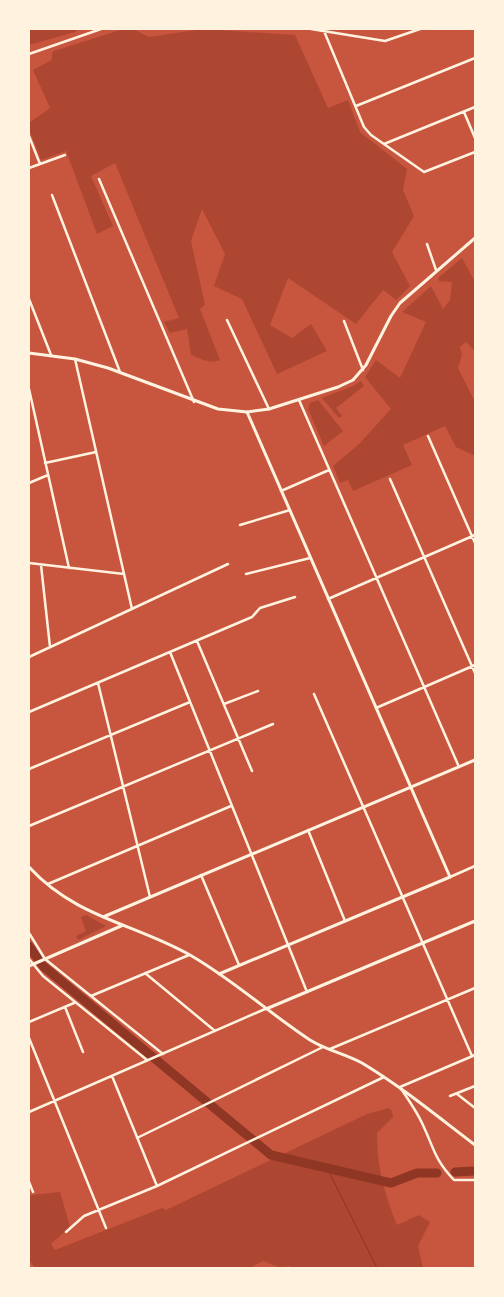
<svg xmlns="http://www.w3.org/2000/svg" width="504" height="1297" viewBox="0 0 504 1297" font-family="Overpass,sans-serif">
	<rect width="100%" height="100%" fill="#c8553d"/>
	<path fill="#ae4732" d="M29,29H77L75,32L29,45Z
		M123,29H133L149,37L203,29L295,35L328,108L348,100L360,132L407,169L403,190L414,216L392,252L410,286L396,300L383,290L356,324L288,278L270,325L292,338L311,324L327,351L277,374L242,299L214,286L225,254L202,209L191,241L205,305L200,309L220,360C210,364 201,359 191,355L187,329L170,333L164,322L179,318L115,163L91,176L113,226L97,234L66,151L41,160L29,129V123L50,108L33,70L52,60V54L54,51Z
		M462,258L475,282V351L466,342L460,347L462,355L458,368L475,402V456L456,447L445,426L403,445L412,465L353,491L348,480L340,483L333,466L359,444L391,409L365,377L376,360L400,378L426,322L402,312L431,286L443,309L450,300L452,282L439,281L438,278Z
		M361,381L364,386L336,408L342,416L339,418L322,398L353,386Z
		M318,400L343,431L324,446L308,409L310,403Z
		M86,915L106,926L78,940L76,936L86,931L81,917Z
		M389,1108L392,1111L393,1117L377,1133C377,1168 384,1192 397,1225L419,1215L430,1222L418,1246L423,1268H291L289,1266L281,1268L263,1261L250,1268H35L29,1260V1196L32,1195L60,1192L70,1227L51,1244L55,1250L162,1208L166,1210L367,1114Z"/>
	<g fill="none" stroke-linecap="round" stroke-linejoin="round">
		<path stroke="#8f3625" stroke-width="1" d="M327,1168L377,1268"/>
		<path stroke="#8f3625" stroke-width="9" d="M29,946L43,966L271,1155L391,1183L417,1173H437
			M455,1172L475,1171"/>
		<path stroke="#fff3e0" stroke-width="2.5" d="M311,29L385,41L420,29
			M324,31L364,127L371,135L424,172L475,152
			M29,54L101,29
			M356,106L475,58
			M464,112L475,138
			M29,136L40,164
			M384,144L475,107
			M29,168L65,155
			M99,179L194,402
			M52,195L120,372
			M427,244L436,270
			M29,299L51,355
			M227,320L269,409
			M344,321L363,370
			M75,359L132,609
			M29,389L69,568
			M299,400L459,767
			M428,436L475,543
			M45,463L96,452
			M390,479L475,673
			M29,483L48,475
			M281,491L329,470
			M240,525L290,510
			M29,563L124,574
			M41,565L50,647
			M246,574L310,558
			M328,599L475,535
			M197,641L252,771
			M170,652L307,992
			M29,657L228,564
			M98,683L150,897
			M314,694L472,1056
			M224,704L258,691
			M376,708L475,665
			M29,712L252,617L260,608L295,597
			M29,769L190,702
			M29,826L273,724
			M308,830L345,921
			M201,875L239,965
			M450,877L475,866
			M48,884L231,806
			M29,933L45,959L163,1054
			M29,959L43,976L147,1060
			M145,973L215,1031
			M91,996L189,955
			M65,1007L83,1052
			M29,1022L74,1003
			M29,1038L106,1228
			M330,1049L475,988
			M475,1055L400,1087C407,1098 416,1110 422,1123C434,1148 434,1159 454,1180H475
			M112,1076L157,1186
			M457,1094L475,1108
			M450,1096L475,1086
			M29,1112L265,1009
			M137,1138L323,1047
			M29,1182L33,1192
			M66,1232L84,1216L157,1186L384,1077"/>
		<path stroke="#fff3e0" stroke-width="3" d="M29,867C76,918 133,923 190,955C232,979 269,1013 310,1040C326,1050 345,1054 362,1063C402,1087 438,1117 475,1145
			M103,917L475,760
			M29,966L121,926
			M219,974L450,877L247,412
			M266,1009L475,921"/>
		<path stroke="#fff3e0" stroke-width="3" d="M29,353L75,359L108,368L218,409L247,412L269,409L338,387L353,380L366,365L391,316L400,303L475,238"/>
	</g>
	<rect width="504" height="1297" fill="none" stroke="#fff3e0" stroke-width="60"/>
</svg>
